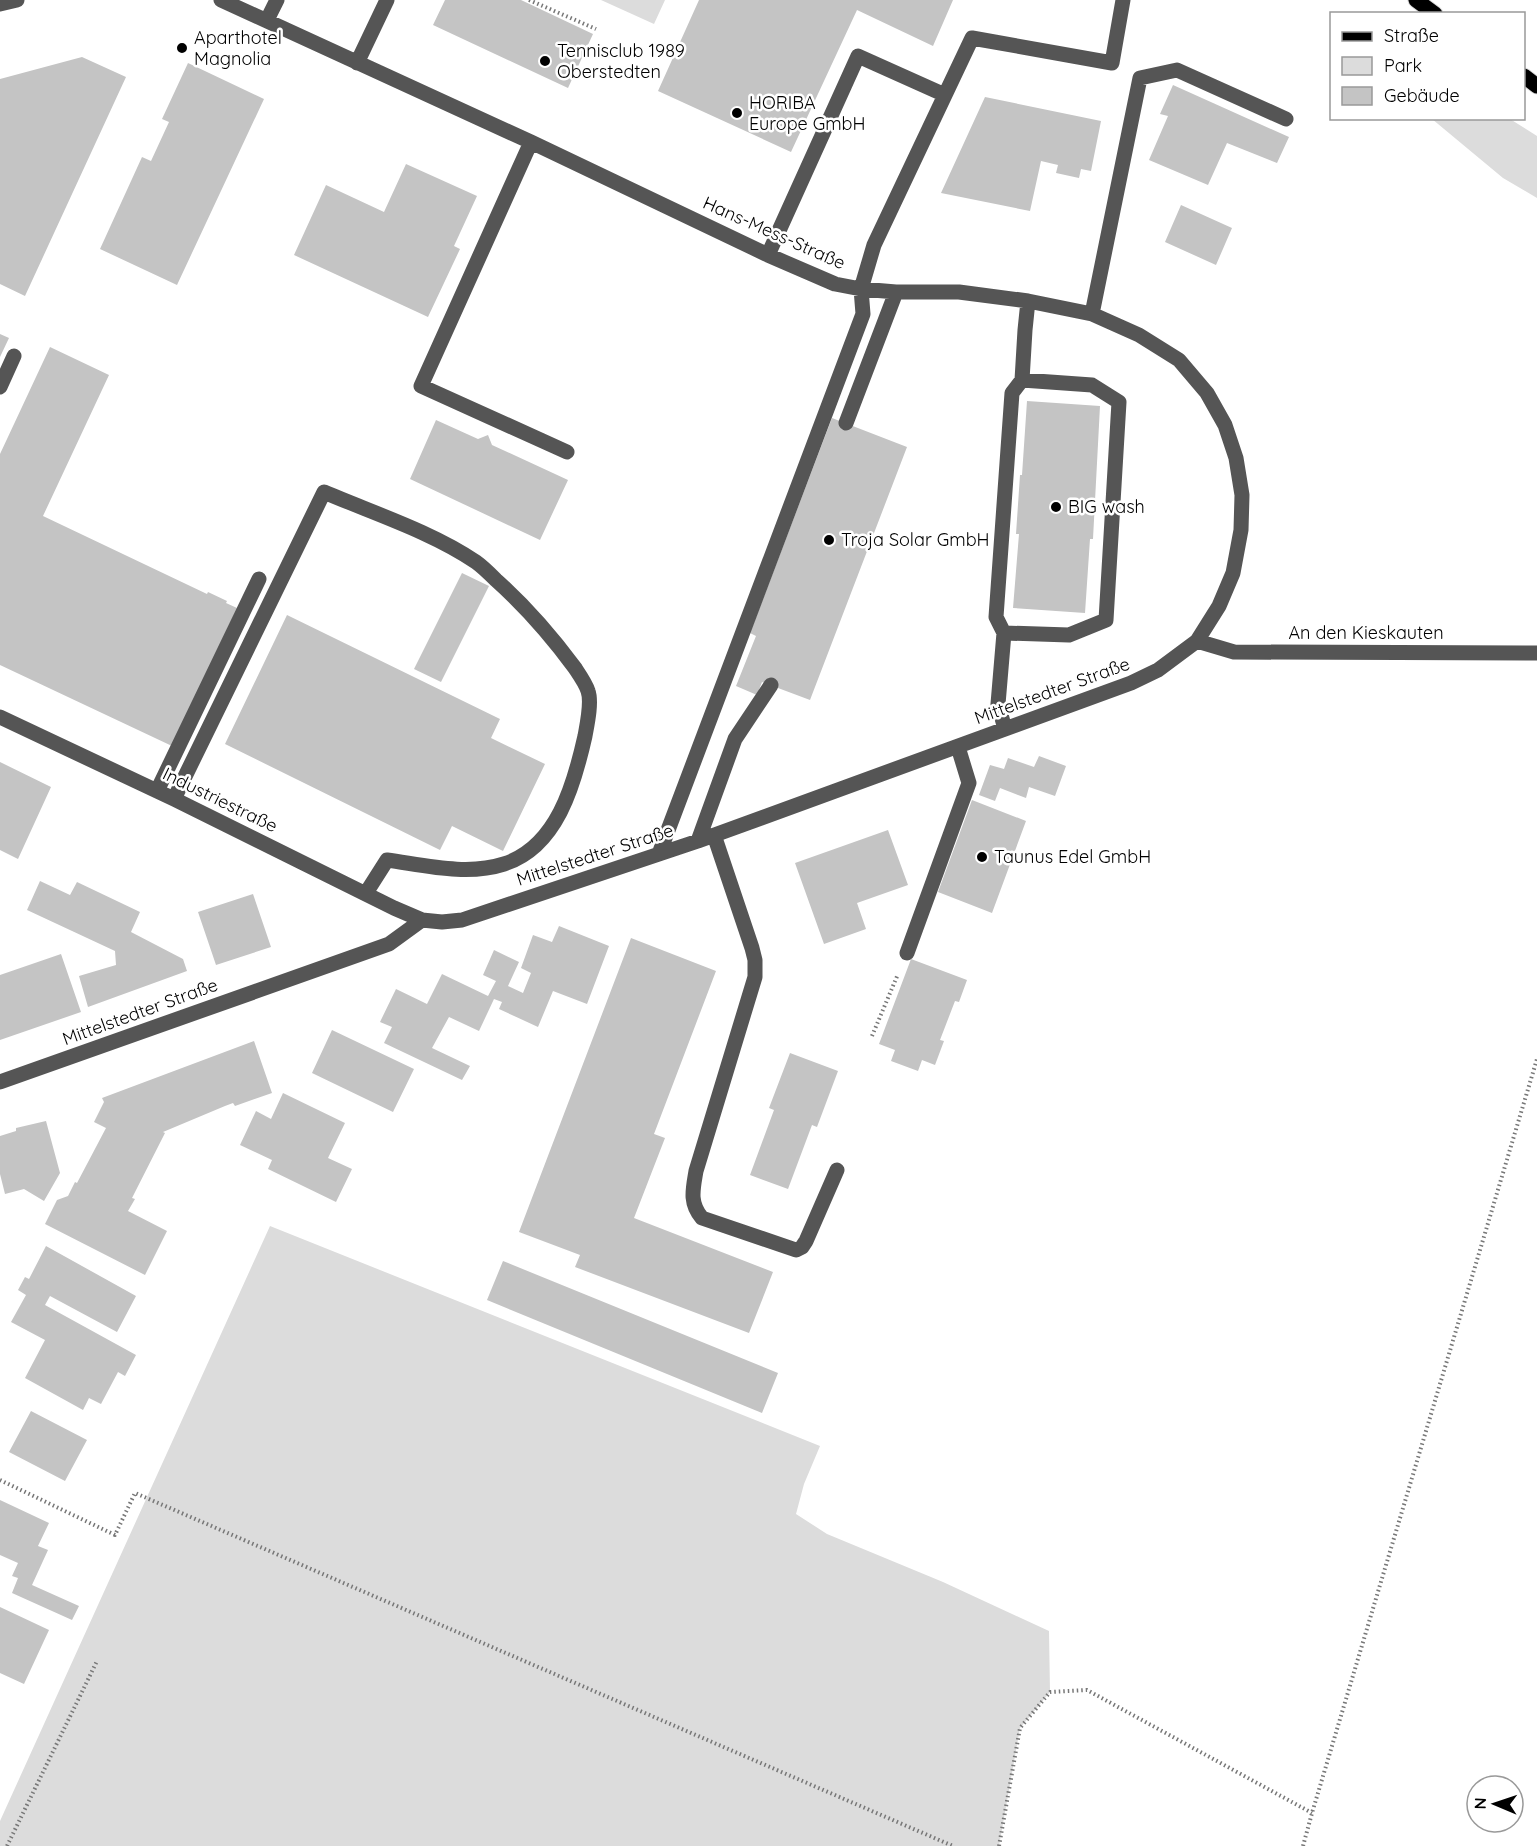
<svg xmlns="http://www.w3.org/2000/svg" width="1537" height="1846" viewBox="0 0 1537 1846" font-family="Quicksand,sans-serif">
	<rect width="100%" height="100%" fill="#fff"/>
	<path fill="#dcdcdc" d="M601,0H665L654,24Z
		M1432,119H1510L1537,136V198L1503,178Z
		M270,1226L820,1446L804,1484L796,1514L827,1534L943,1582L1049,1631L1050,1692L1020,1728L999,1846H0V1821Z"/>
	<path fill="#c4c4c4" d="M445,0H521L593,34L568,88L433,25Z
		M699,0H953L933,46L857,10L791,152L658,91Z
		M82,57L126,77L25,296L0,284V79Z
		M188,63L264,99L177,285L100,249L142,157L151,161L169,122L162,119Z
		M1173,85L1289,137L1277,163L1227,143L1208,185L1149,160L1168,116L1160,114Z
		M985,97L1101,121L1091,171L1081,169L1079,178L1056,173L1058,165L1041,161L1030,211L941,193Z
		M406,164L477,196L454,246L460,249L428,317L294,255L326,185L384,212Z
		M1181,205L1232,228L1216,265L1165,242Z
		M0,334L9,338L0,357Z
		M50,347L109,375L43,516L207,594L208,592L227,601L226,603L237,608L172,746L0,665V454Z
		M1027,401L1100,406L1093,539H1090L1085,613L1013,608L1019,534H1016L1020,475H1022Z
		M832,418L907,447L810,700L762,682L757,695L736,686L756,636L750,633Z
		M436,420L478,439L488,435L492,445L568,480L540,540L410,479Z
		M462,573L489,586L441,682L414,669Z
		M287,615L500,719L491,738L545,764L503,851L452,826L440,850L225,744Z
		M1039,756L1066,766L1055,796L1029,787L1026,798L1000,788L995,801L979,795L990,765L1004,769L1008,758L1034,767Z
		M0,762L51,787L18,859L0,850Z
		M972,800L1026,821L992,913L938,892Z
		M888,830L908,885L857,903L866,929L824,944L795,863Z
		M40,881L70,895L77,882L140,912L131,932L183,959L187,971L88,1007L79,976L116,965L115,951L27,910Z
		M253,894L271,947L216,965L198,912Z
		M559,926L609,946L587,1004L553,991L538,1027L499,1009L502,1002L494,999L479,1031L449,1017L432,1048L470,1066L462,1080L384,1043L392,1027L380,1022L396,989L427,1004L442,974L488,996L496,981L483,975L494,950L519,962L508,986L523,993L531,973L521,968L533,935L552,942Z
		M631,938L716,971L654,1134L665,1138L634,1218L773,1272L749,1333L575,1267L580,1255L519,1232Z
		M61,954L81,1012L0,1040V975Z
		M911,959L967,980L959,1002L955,1001L940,1040L944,1041L935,1065L922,1060L918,1071L891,1061L895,1050L879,1044Z
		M332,1030L414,1069L393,1112L312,1073Z
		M254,1041L272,1093L235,1106L233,1103L225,1106L163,1132L165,1133L132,1198L135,1199L128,1211L167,1231L145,1275L45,1224L57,1200L68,1196L75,1182L77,1183L106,1128L94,1122L104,1102L102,1098Z
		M790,1053L838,1071L817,1127L812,1125L788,1189L750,1175L774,1110L769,1108Z
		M283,1093L345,1123L328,1158L352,1169L336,1202L268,1169L272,1160L240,1145L256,1111L271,1119Z
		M46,1121L60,1173L44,1201L24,1189L5,1194L0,1174V1136L16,1131V1128Z
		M46,1246L136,1296L117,1332L50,1296L45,1305L136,1355L125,1376L118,1372L101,1404L89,1398L83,1410L25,1378L45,1340L11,1322L26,1295L18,1290L25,1277L29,1279Z
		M503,1261L778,1373L762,1413L487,1300Z
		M31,1411L87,1440L65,1481L9,1452Z
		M0,1500L49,1523L38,1546L48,1550L32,1585L79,1606L72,1620L12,1593L18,1578L12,1576L18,1563L0,1555Z
		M0,1607L49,1630L24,1684L0,1673Z"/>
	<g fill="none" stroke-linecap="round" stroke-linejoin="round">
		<defs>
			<path id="major" d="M1416,0L1435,14
				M1524,76L1537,86"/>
		</defs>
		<use href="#major" stroke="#dbdbdb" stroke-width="17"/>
		<path stroke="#777" stroke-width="4" stroke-dasharray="1.5 3" stroke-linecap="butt" d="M529,0L596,29
			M872,1036L898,974
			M0,1480L115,1535L135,1493L953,1846
			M7,1846L97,1661
			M999,1846L1020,1728L1050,1692L1087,1690L1312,1813
			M1303,1846L1312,1813L1537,1059"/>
		<path stroke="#555" stroke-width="15" d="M0,4L17,0
			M267,20L277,0
			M357,63L387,0
			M531,142L421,386L567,452
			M768,255L858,56L945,95L972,38L1112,63L1123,0
			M1092,314L1140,78L1177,70L1286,119
			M0,387L14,356
			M846,423L896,292
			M1004,633L1069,635L1106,620L1119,402L1092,385L1022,380
			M1197,641L1234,652L1537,653
			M0,717L174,799L394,908L422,920L442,922L462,920L698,841L1131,683L1158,670L1197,641L1219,606L1233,573L1241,530L1242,495L1236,458L1225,425L1207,393L1179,360L1139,335L1092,314L1028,301L959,292H896L861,289L835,284L768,255L531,142L221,0
			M1005,729L998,704L1004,633L996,617L1012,393L1022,380L1025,330L1028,301
			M157,791L259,579
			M174,799L324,492C373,513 432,532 476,562C483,567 490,574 496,580C525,606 552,637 575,668C579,674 586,684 588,691C592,702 587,725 585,736C574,785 557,847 504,864C467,876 424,865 387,860L366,893
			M714,835L752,948L755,960V977L696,1171C693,1189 689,1203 702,1218L796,1250L802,1247L806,1241L837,1170
			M698,841L735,739L771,685
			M659,854L863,314L861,289L874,245L945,95
			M907,953L969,783L958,747
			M0,1082L389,944L422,920"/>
		<use href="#major" stroke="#000" stroke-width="15"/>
	</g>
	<g fill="#000" stroke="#fff" stroke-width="2">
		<circle cx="182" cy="48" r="6"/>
		<circle cx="545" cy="61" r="6"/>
		<circle cx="737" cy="113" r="6"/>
		<circle cx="1056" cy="507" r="6"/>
		<circle cx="829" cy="540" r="6"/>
		<circle cx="982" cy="857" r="6"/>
	</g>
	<g text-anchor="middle" stroke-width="5" stroke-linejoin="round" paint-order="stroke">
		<g font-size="18" fill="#000" stroke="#fff" text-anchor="start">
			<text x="194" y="44">Aparthotel<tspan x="194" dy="21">Magnolia</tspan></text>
			<text x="557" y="57">Tennisclub 1989<tspan x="557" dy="21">Oberstedten</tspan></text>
			<text x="749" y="109">HORIBA<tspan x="749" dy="21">Europe GmbH</tspan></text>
			<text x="1068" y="513">BIG wash</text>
			<text x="841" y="546">Troja Solar GmbH</text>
			<text x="994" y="863">Taunus Edel GmbH</text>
		</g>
		<g font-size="18" fill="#000" stroke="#fff">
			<text transform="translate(774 233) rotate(24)" y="6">Hans-Mess-Straße</text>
			<text x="1366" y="639">An den Kieskauten</text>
			<text transform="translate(1052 691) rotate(-20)" y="6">Mittelstedter Straße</text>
			<text transform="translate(220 800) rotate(26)" y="6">Industriestraße</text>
			<text transform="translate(595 855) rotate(-18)" y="6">Mittelstedter Straße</text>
			<text transform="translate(140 1012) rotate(-20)" y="6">Mittelstedter Straße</text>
		</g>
	</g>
	<rect x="1330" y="12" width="195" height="108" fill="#ffffff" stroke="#999999" stroke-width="1.5"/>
	<rect x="1342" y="32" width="30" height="9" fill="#000000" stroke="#999999" stroke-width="1.5"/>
	<text x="1384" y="42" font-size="18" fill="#000000">Straße</text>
	<rect x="1342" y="57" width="30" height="18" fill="#dcdcdc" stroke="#999999" stroke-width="1.5"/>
	<text x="1384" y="72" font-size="18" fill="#000000">Park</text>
	<rect x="1342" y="87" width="30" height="18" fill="#c4c4c4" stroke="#999999" stroke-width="1.5"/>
	<text x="1384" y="102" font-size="18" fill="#000000">Gebäude</text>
	<g transform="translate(1495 1804) rotate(272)"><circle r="28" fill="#ffffff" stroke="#999999" stroke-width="1.5"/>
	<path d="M0-4.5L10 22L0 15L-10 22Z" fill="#000000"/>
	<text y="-9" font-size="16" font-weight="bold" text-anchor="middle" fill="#000000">N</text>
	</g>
</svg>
